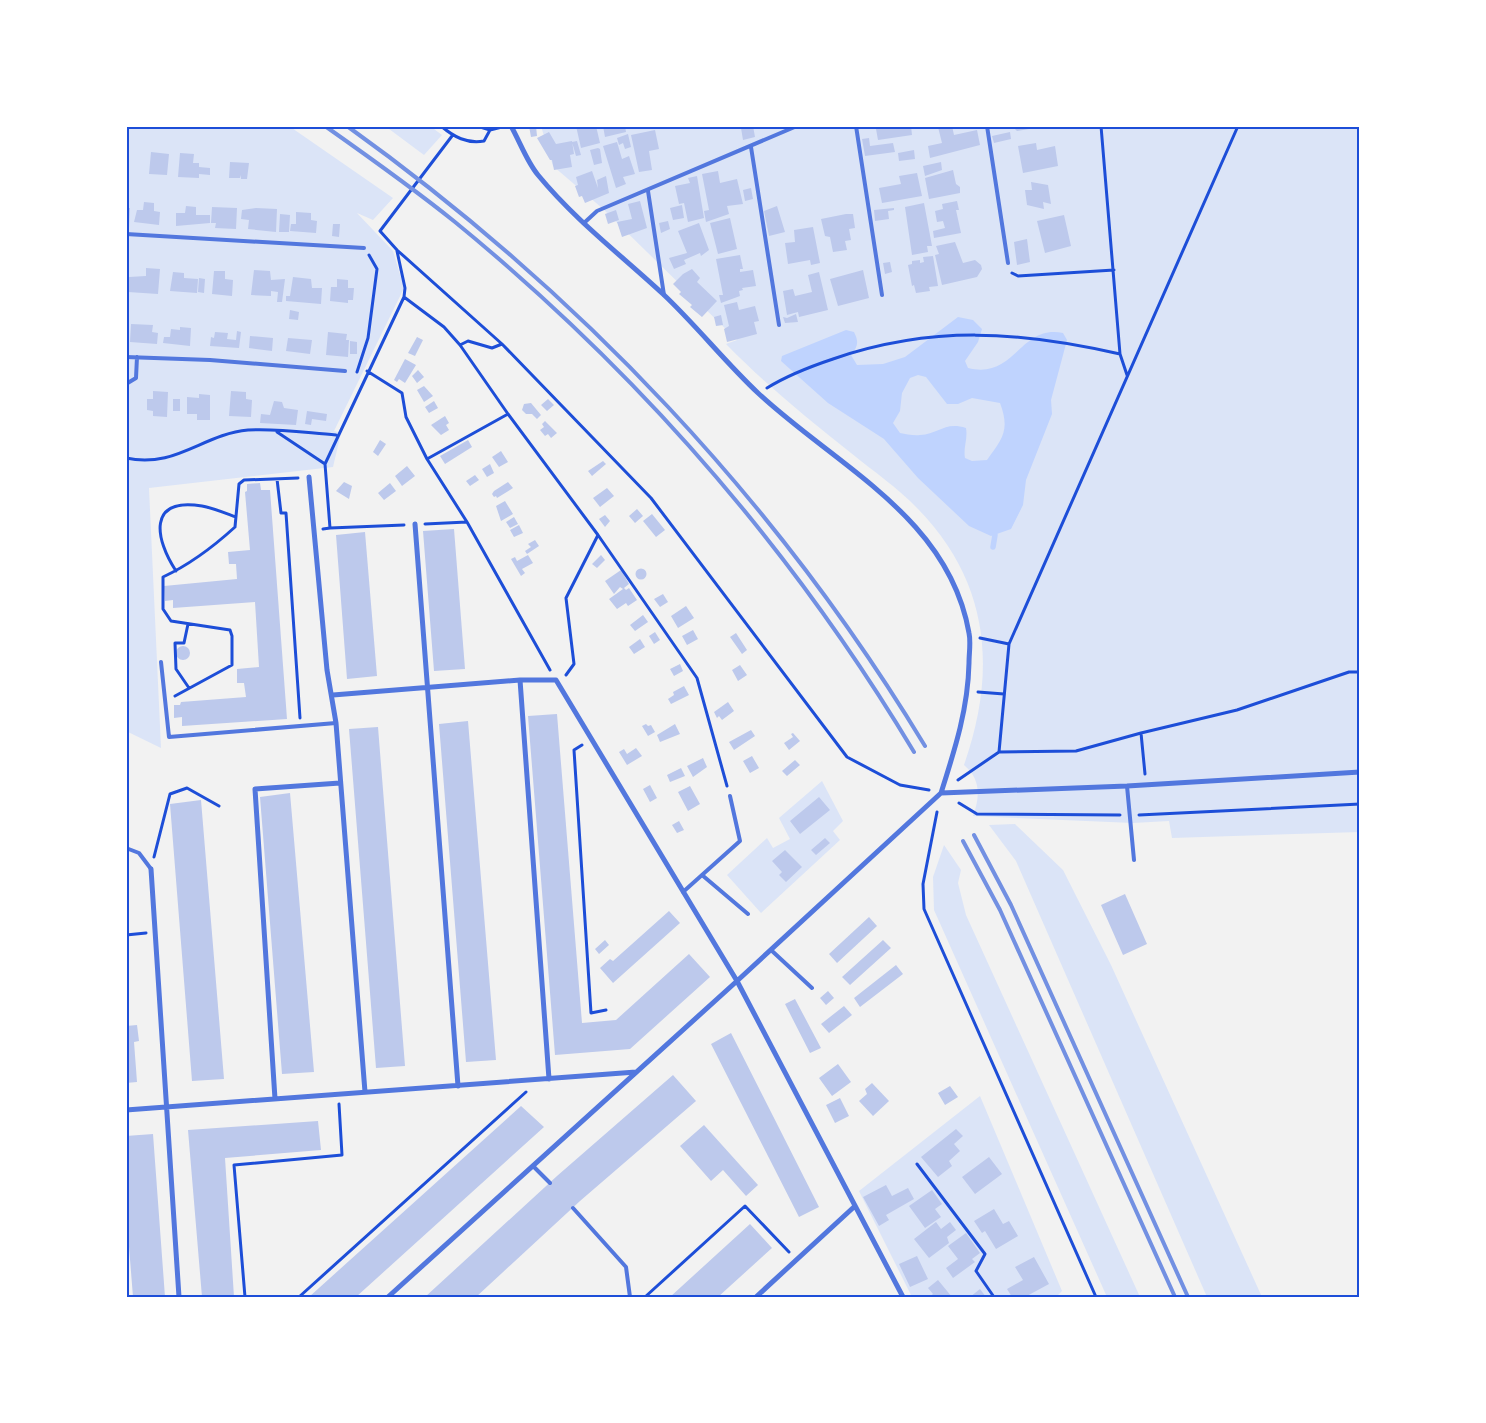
<svg xmlns="http://www.w3.org/2000/svg" width="1486" height="1423" viewBox="0 0 1486 1423" font-family="Commissioner,sans-serif">
	<rect width="100%" height="100%" fill="#f2f2f2"/>
	<path fill="#dbe4f7" d="M126,126H289L393,198L373,220L357,213L393,251L404,288L334,431L341,433L333,467L149,488L161,748L126,731Z
		M385,126H430L442,135L424,155Z
		M541,126H1360V832L1172,838L1169,821L1133,823L973,816C980,797 981,779 964,765C997,671 990,583 918,509C898,488 873,471 851,453C807,418 765,384 726,344L737,340L602,208L553,166Z
		M822,781L843,821L833,831L840,840L761,913L727,875L767,838L773,848L790,839L779,818Z
		M1015,824L1063,870L1111,965L1262,1297H1207L1016,861L989,825Z
		M944,845L961,870L958,883L966,915L1140,1297H1107L934,910L933,877Z
		M980,1096L1062,1291L1056,1297H912L859,1191Z"/>
	<path fill="#bfd3fe" fill-rule="evenodd" d="M958,317L973,320L982,329L978,342L965,361L968,368C1015,380 1020,324 1063,333L1067,340L1051,400L1052,414L1026,480L1023,505L1011,529L991,536L969,526L918,478L884,439L828,403L781,361L782,356L846,330L854,332C859,342 858,346 851,355L857,365L883,364L905,357ZM918,375L926,377L947,404H958L972,398L1000,403C1010,430 1003,438 987,460L972,461L965,458C963,448 968,439 966,428C945,421 939,434 920,435C914,436 906,434 900,433L893,423L900,411L902,393L910,378Z"/>
	<g fill="none" stroke-linecap="round" stroke-linejoin="round">
		<path stroke="#bfd3fe" stroke-width="5.5" d="M993,547L995,535"/>
	</g>
	<path fill="#bdc9ec" d="M529,126H536L537,136L531,137Z
		M576,126H596L600,143L581,148Z
		M603,126H625L626,132L605,137Z
		M743,126H753L755,137L743,140L741,128Z
		M884,126H911L912,135L878,140L876,129Z
		M944,126H952L954,135L977,130L980,145L930,158L928,146L942,143L938,127Z
		M1012,126H1041V127L1017,131Z
		M655,130L659,149L649,151L652,170L639,172L631,135Z
		M549,132L556,144L572,141L574,154L570,155L572,167L554,170L552,160H550L537,138Z
		M1010,132L1011,139L994,143L992,136Z
		M628,134L631,147L625,149L623,143L619,145L617,138Z
		M869,138L870,146L893,143L895,152L865,156L862,139Z
		M577,141L581,155L576,156L572,142Z
		M617,142L622,159L629,156L635,174L623,177L626,184L616,188L603,146Z
		M1036,143L1037,150L1055,146L1058,166L1023,173L1018,146Z
		M598,148L600,149L602,163L594,165L590,150Z
		M914,150L915,159L899,161L898,153Z
		M151,152L169,154L167,175L149,174Z
		M180,153L194,154L193,163H199V167L210,168V175L199,174V178L178,177Z
		M230,162L249,163L247,179H241V175L240,178H229Z
		M941,162L942,170L925,176L923,166Z
		M953,170L956,184L960,187V193L929,199L925,178Z
		M592,171L598,188L597,180L606,176L609,193L585,203L582,196L579,197L575,186L578,185L576,177Z
		M718,171L720,183L737,179L743,204L727,206L729,214L706,222L704,211L709,210L702,174Z
		M917,173L922,196L882,203L879,188L901,184L899,176Z
		M697,176L704,218L688,222L684,203L679,204L675,186L690,183L688,178Z
		M1031,182L1048,185L1051,204L1043,202L1044,209L1027,205L1025,190H1032Z
		M751,188L753,199L745,201L743,190Z
		M640,201L647,228L622,237L617,222L632,219L628,204Z
		M957,201L959,210H956L961,233L934,238L933,231L945,228L943,221L937,222L935,211L943,209L942,204Z
		M144,202L154,203V211L160,212L159,225L134,222L137,210H143Z
		M924,203L932,246H927L928,252L912,255L905,207Z
		M682,205L684,218L673,220L670,208Z
		M186,206L196,207V215H210V223L176,226V213H185Z
		M777,206L785,232L769,236L764,211Z
		M212,207L237,208L236,229L215,228L216,223H211Z
		M126,208H130L129,228H126Z
		M256,208L277,209L276,232L248,229L249,220L241,219L242,210Z
		M894,208V210L888,211L889,219L875,221L874,210Z
		M616,210L619,220L608,224L605,214Z
		M296,212L311,213V220L317,221L316,233L290,231L291,224H296Z
		M280,214L290,215L289,232H279Z
		M846,214H853L855,228L849,229L851,240L845,241L847,250L833,252L830,237L825,236L821,219Z
		M1064,215L1071,246L1045,253L1037,221Z
		M730,218L737,249L718,254L710,223Z
		M668,221L670,229L661,233L659,223Z
		M699,223L709,250L701,256L700,253L684,260L686,264L674,269L669,258L687,253L678,231Z
		M333,224H340L339,237L332,236Z
		M813,227L820,263L811,265L810,260L788,264L785,243L795,242L794,230Z
		M1027,239L1030,262L1017,265L1014,242Z
		M955,242L963,263L975,260L981,265L982,269L977,277L942,285L935,255L939,254L936,246Z
		M740,255L743,269H740V272L753,270L756,286L742,288L743,290L739,291L740,296L721,303L719,295H723L716,259Z
		M933,256L938,286L929,287L930,291L916,293L914,285L912,286L908,265L912,264V261L920,260V263L924,262L923,257Z
		M890,262L892,272L885,274L883,263Z
		M146,268L160,269L158,294L128,292L129,277L146,276Z
		M692,269L700,278L697,282L717,301L702,317L690,307L692,305L679,294L681,292L673,284L683,274Z
		M254,270L270,271L271,280L285,279L282,302H277L278,292L271,291V296L251,295Z
		M863,270L869,298L838,306L830,279Z
		M214,271H225V279L233,280L232,296L212,294Z
		M173,272L184,273V278L198,279L197,293L170,291Z
		M819,272L828,310L799,317L798,312L787,315L783,291L793,289L795,296L812,292L808,275Z
		M293,277L311,279L312,288H322L321,304L286,301V296H290Z
		M199,278L205,279L204,293L198,292Z
		M337,279L348,280V288H354L353,300H348V303L330,301L331,287H337Z
		M737,302L739,310L755,306L759,321L754,322L757,334L727,342L724,329L729,326L724,305Z
		M290,310L299,312L298,320L289,319Z
		M796,314L798,322L785,323L783,317L787,318Z
		M721,315L723,325L716,326L714,317Z
		M131,324L153,325L152,332L158,333L157,344L130,342Z
		M180,327L191,328L190,346L163,343L164,337H170L171,329L180,330Z
		M237,331L241,332L239,348L210,346L211,337L214,338L215,332L228,333L227,339L236,340Z
		M328,332L347,334L346,340H349L348,357L326,355Z
		M250,336L273,338L272,351L249,348Z
		M417,337L423,340L415,356L408,353Z
		M288,338L312,340L310,354L286,351Z
		M350,341L357,342V354H350Z
		M405,359L416,365L405,383L399,379L397,382L394,380Z
		M418,370L424,377L417,383L412,376Z
		M424,386L433,396L424,402L417,390Z
		M153,391L168,392L167,417L153,416V411L147,410V399H153Z
		M231,391L246,392V399L252,400L251,417L229,416Z
		M199,394L210,395V420H197V414H187V397L199,398Z
		M173,399H180V411H173Z
		M548,399L554,405L547,411L541,405Z
		M274,401L282,402L284,408L298,410L296,425L260,423L261,414L270,415Z
		M434,401L438,408L429,413L425,407Z
		M531,403L541,415L537,419L532,414H526L522,410L524,404Z
		M307,411L327,414L326,421L312,419L311,425L305,424Z
		M445,416L449,423L446,425L449,430L441,435L431,425Z
		M545,421L557,433L551,438L548,434L545,436L540,430L544,427L542,424Z
		M380,440L386,444L378,456L373,452Z
		M468,440L472,447L445,464L440,456Z
		M501,451L508,462L499,467L492,457Z
		M603,461L606,464L592,476L588,471Z
		M490,464L494,473L487,477L482,469Z
		M407,466L415,476L402,486L395,476Z
		M475,475L479,480L470,486L466,481Z
		M344,482L352,486L349,499L336,491Z
		M508,482L513,488L497,498L496,496L494,497L492,494L494,491Z
		M260,483L261,490H270L287,719L182,726V717L174,718V705H180L181,702L246,697L244,683H237V669L259,667L255,602L173,608V600L165,601L164,586L237,579L236,564H229L228,552L250,550L245,492L247,491V484Z
		M390,483L396,491L384,500L378,493Z
		M607,488L614,496L600,507L593,498Z
		M505,501L513,514L501,521L496,506Z
		M637,509L643,516L635,523L629,516Z
		M652,514L665,530L656,537L643,521Z
		M605,515L610,521L605,527L599,519Z
		M514,517L518,524L510,528L506,522Z
		M519,525L523,533L514,537L510,530Z
		M454,529L465,669L434,671L423,531Z
		M365,532L377,676L347,679L336,535Z
		M535,540L539,546L527,554L525,551L531,547L528,544Z
		M528,555L533,563L522,569L525,573L521,576L511,559L515,557L517,561Z
		M601,555L605,560L597,568L592,564Z
		M635.5 574a5.5 5.5 0 1 1 11 0a5.5 5.5 0 1 1-11 0Z
		M621,570L629,584L624,588L626,590L629,588L637,600L628,606L626,603L617,609L609,599L623,589L620,587L614,594L605,581Z
		M663,594L668,602L660,607L654,599Z
		M686,606L694,618L678,628L671,616Z
		M643,615L648,622L635,631L630,625Z
		M693,630L698,639L687,645L682,636Z
		M655,632L660,640L654,644L649,636Z
		M736,633L747,650L742,654L730,637Z
		M640,639L645,647L634,654L629,647Z
		M176 653a7 7 0 1 1 14 0a7 7 0 1 1-14 0Z
		M680,664L683,671L674,676L670,669Z
		M740,665L747,675L738,681L732,670Z
		M684,686L689,695L671,704L668,699L674,695L673,692Z
		M728,702L734,711L722,720L719,716L717,718L714,712Z
		M557,714L582,1023L616,1020L689,954L710,977L630,1049L555,1055L528,716Z
		M468,721L496,1060L466,1062L439,724Z
		M646,724L648,726L651,725L655,732L648,736L642,726Z
		M675,724L680,734L660,742L657,735Z
		M378,727L405,1066L376,1068L349,729Z
		M751,730L755,736L734,750L729,742Z
		M793,733L800,741L789,750L784,743L793,737L791,734Z
		M636,748L642,756L627,765L619,752L624,749L627,754Z
		M752,756L759,768L750,773L743,761Z
		M703,758L707,767L693,777L687,766Z
		M795,760L800,765L787,776L782,771Z
		M681,768L685,776L670,782L667,775Z
		M650,785L657,798L650,802L643,789Z
		M690,786L700,804L688,811L678,792Z
		M290,793L314,1072L282,1074L260,797Z
		M819,797L830,810L800,834L790,821Z
		M201,800L224,1079L192,1081L170,804Z
		M679,821L684,830L677,833L672,825Z
		M825,838L830,843L816,855L811,850Z
		M785,850L802,867L786,882L779,875L782,872L772,861Z
		M1125,894L1147,944L1123,955L1101,905Z
		M669,911L680,923L613,983L600,968L610,959L613,961Z
		M869,917L877,926L837,963L829,954Z
		M605,940L609,945L599,954L595,949Z
		M883,940L891,948L850,985L842,977Z
		M896,965L903,974L860,1007L854,998Z
		M828,991L834,998L826,1005L820,998Z
		M795,999L821,1048L810,1053L785,1004Z
		M844,1006L852,1015L829,1033L821,1024Z
		M137,1025L139,1041L134,1042L137,1082L126,1083V1026Z
		M731,1033L819,1207L799,1217L711,1044Z
		M838,1064L851,1082L832,1096L819,1078Z
		M673,1075L696,1101L580,1201L476,1297H425L557,1176Z
		M872,1083L889,1101L873,1116L859,1101L867,1094L865,1089Z
		M950,1086L958,1097L945,1105L938,1093Z
		M840,1098L849,1116L835,1123L826,1105Z
		M521,1106L544,1127L356,1297H309Z
		M318,1121L321,1150L225,1158L234,1297H202L188,1130Z
		M704,1125L758,1185L746,1196L723,1170L711,1181L680,1146Z
		M956,1129L963,1136L954,1144L960,1151L949,1161L952,1166L938,1177L921,1157Z
		M153,1134L165,1297H133L126,1209V1136Z
		M989,1157L1002,1174L975,1194L962,1177Z
		M886,1185L892,1196L908,1188L914,1199L886,1215L889,1220L879,1226L863,1197Z
		M932,1190L942,1204L935,1209L941,1217L925,1228L909,1206Z
		M994,1209L1003,1224L1009,1221L1018,1236L996,1249L985,1231L982,1233L974,1221Z
		M936,1222L941,1229L950,1222L956,1230L947,1237L949,1243L929,1258L914,1239Z
		M750,1224L772,1248L718,1297H670Z
		M966,1233L980,1253L972,1259L975,1262L953,1278L946,1268L958,1259L948,1246Z
		M917,1256L928,1279L910,1287L899,1264Z
		M1034,1257L1049,1284L1025,1297H1012L1007,1289L1023,1280L1015,1267Z
		M938,1280L952,1297H929L933,1294L928,1288Z
		M980,1289L986,1297H970Z"/>
	<g fill="none" stroke-linecap="round" stroke-linejoin="round">
		<path stroke="#1d4ed8" stroke-width="3" d="M441,126C454,137 467,144 484,141L490,130
			M477,126L490,130L502,127
			M1101,126L1120,354
			M452,136L380,231L397,250L502,344L651,498L847,757L900,785L929,790
			M1012,273L1018,276L1114,270
			M404,297L444,327L460,345L508,414L598,535L697,678L727,786
			M460,345L468,341L492,348L502,344
			M367,371L402,393L406,417L427,459L508,414
			M357,372L368,338L377,269L369,255
			M767,388C788,375 809,367 833,359C932,325 1019,331 1120,354L1127,375
			M277,432L325,464
			M126,458C175,469 203,434 248,430C277,428 308,433 336,435
			M427,459L467,522
			M277,479L281,513H286L300,718
			M425,524L467,522L550,670
			M330,528L404,525
			M323,529L330,528L325,464L404,297L405,288L397,251
			M176,571C155,539 147,497 202,506C213,508 225,513 236,517
			M188,624L184,643H175L176,669L189,688
			M980,638L1009,644L1238,126
			M566,675L574,664L566,598L598,535
			M978,692L1004,694
			M175,696L232,665V636L230,630L171,621L163,609V577C191,564 212,548 235,527L239,484L244,480L298,478
			M582,745L574,750L591,1013L606,1010
			M999,752L1009,644
			M1145,774L1141,733L1237,710L1349,672H1360
			M958,780L999,752L1076,751L1141,733
			M959,803L977,814L1120,815
			M937,812L923,884L924,909L1096,1297
			M1139,815L1360,804
			M154,857L170,794L187,788L219,806
			M126,935L146,933
			M917,1164L985,1254L976,1271L994,1297
			M245,1297L234,1165L342,1155L339,1104
			M299,1297L526,1092
			M645,1297L745,1206L789,1252"/>
		<path stroke="#5277de" stroke-width="4" d="M856,126L882,295
			M987,126L1008,263
			M751,147L779,325
			M648,191L664,295
			M584,223L597,211L797,126
			M126,234L364,248
			M126,357L210,360L345,371
			M126,384L136,378L137,357
			M161,662L169,737L336,723
			M1127,786L1134,860
			M126,848L139,853L151,869
			M702,875L748,914
			M683,892L740,841L730,796
			M771,950L812,988
			M533,1166L550,1183
			M573,1208L626,1267L630,1297"/>
		<path stroke="#5277de" stroke-width="5" d="M511,126C520,142 527,162 538,175C575,220 621,255 663,294C696,325 725,362 758,393C836,466 949,517 969,633C971,642 969,653 969,663C968,709 955,749 941,793
			M309,477L327,670L336,723L365,1092
			M415,524L458,1086
			M520,680L549,1079
			M333,695L520,680H556L737,981L903,1297
			M151,869L179,1297
			M275,1099L255,789L340,783
			M126,1110L636,1072
			M388,1297L737,981L941,793L1127,786L1360,772
			M756,1297L855,1206"/>
		<path stroke="#7290e2" stroke-width="4" d="M325,126C369,157 413,188 455,222C637,371 793,550 914,752
			M347,126C580,293 777,501 925,746
			M974,835L1011,905L1188,1297
			M963,841L1000,910L1175,1297"/>
	</g>
	<rect width="1486" height="1423" fill="none" stroke="#ffffff" stroke-width="255"/>
	<rect x="128" y="128" width="1230" height="1168" fill="none" stroke="#1d4ed8" stroke-width="2"/>
</svg>
